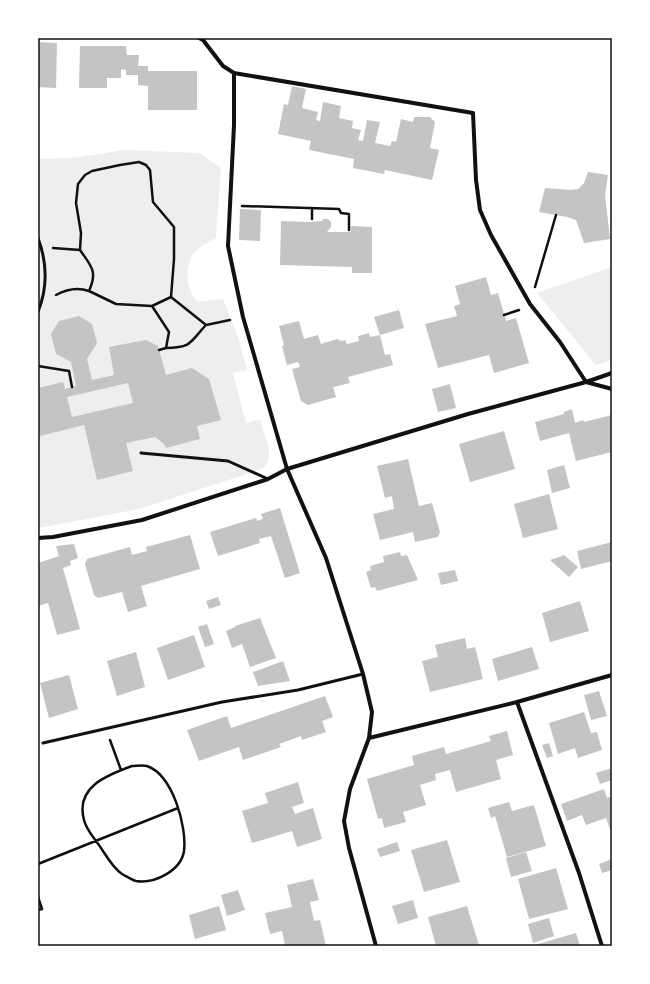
<svg xmlns="http://www.w3.org/2000/svg" width="650" height="984" viewBox="0 0 650 984" font-family="Mulish,sans-serif">
	<rect width="100%" height="100%" fill="#fff"/>
	<path fill="#eee" d="M125,150L199,153L221,168L216,238C207,243 193,249 190,260C185,274 188,292 198,302L223,299L238,337L247,370L233,373L246,423L260,420C264,435 277,458 262,469L139,509L38,528V159L73,158Z
		M612,267V360L596,365L537,293Z"/>
	<path fill="#c4c4c4" fill-rule="evenodd" d="M38,42L57,43L56,88L38,87Z
		M80,46H126L127,55H139L138,66H148V71H197V110H148V86L138,85V75H126V70L121,69V78H107V88H79Z
		M292,86L306,89L302,108L318,112L316,120L320,121L323,102L341,106L339,118L353,121L352,128L361,130L358,140L363,141L367,120L380,122L375,143L390,146L392,141L396,142L401,119L413,122L414,117H430L435,122L430,148L439,150L432,180L385,170L384,174L353,168L354,159L309,150L311,141L278,134L284,104L288,105Z
		M588,172L608,175L605,195L610,239L584,243L576,220L567,217L539,212L545,188L571,190L578,189L584,183Z
		M240,209L261,210L260,241L239,240Z
		M323,219H328L331,222V227L327,232H351V226L372,227V273H352V267L280,265L281,221L307,222L322,221Z
		M486,277L491,295L498,293L506,321L516,318L529,363L494,373L489,355L438,368L425,324L457,316L454,306L460,304L455,286Z
		M399,310L404,328L380,335L385,355L390,354L393,365L348,377L350,383L333,387L336,397L308,405L301,401L292,369L300,367L298,362L287,365L282,346L284,345L279,326L299,321L304,339L318,335L321,344L337,339L341,341L345,340L347,344L359,341L358,336L369,333L370,337L380,335L374,317Z
		M79,316L92,324L97,343L87,359L92,380L114,375L109,347L146,340L158,346L166,375L192,368L209,379L221,420L197,426L200,439L166,448L164,444L155,437L126,443L133,471L97,480L84,425L40,436L38,429V388L63,382L65,389L76,386L71,362L56,354L51,334L59,321ZM128,383L133,403L72,417L67,397Z
		M450,384L456,408L438,412L432,389Z
		M572,409L575,423L583,420L584,422L612,415V452L576,461L569,433L540,441L535,422L564,414V412Z
		M504,431L515,469L470,482L459,444Z
		M408,459L419,506L432,503L440,532L438,537L415,542L413,532L380,540L373,514L394,509L392,496L385,498L377,466Z
		M564,465L570,488L552,493L547,470Z
		M549,494L558,529L523,538L514,504Z
		M280,508L300,573L285,578L271,536L259,539L260,543L218,556L210,532L256,518L257,521L263,519L261,514Z
		M190,535L200,569L141,586L147,606L128,612L122,592L98,598L94,595L85,564L87,559L130,547L132,555L147,551L146,547Z
		M612,542V561L581,569L577,551Z
		M74,544L78,558L70,561L71,565L63,568L80,629L57,635L48,603L38,606V563L59,556L56,546Z
		M400,552L401,556L407,555L418,580L377,591L375,587L371,588L366,572L371,570L370,566L384,562L383,556Z
		M564,555L578,567L569,577L550,560Z
		M455,570L458,581L441,585L438,573Z
		M218,597L221,605L209,609L206,601Z
		M580,601L589,631L550,642L542,613Z
		M260,618L276,658L250,667L242,644L232,648L226,631L235,627V626Z
		M207,624L214,644L205,647L198,627Z
		M194,635L205,667L168,680L157,648Z
		M465,638L467,649L475,647L483,679L430,692L422,661L438,657L435,645Z
		M532,647L539,669L498,681L492,659Z
		M136,652L145,687L117,696L107,661Z
		M283,661L290,681L258,686L253,672Z
		M69,675L78,709L49,718L40,683Z
		M599,691L607,716L591,720L584,695Z
		M325,696L333,717L322,721L326,732L302,740L301,736L279,744L281,747L243,760L239,747L199,761L187,730L227,716L231,728Z
		M584,712L591,733L597,732L602,750L578,758L575,748L558,754L549,723Z
		M507,731L513,755L496,760L501,779L456,792L450,770L435,774L436,780L420,785L426,805L403,812L406,822L384,828L382,818L378,819L367,779L414,765L412,756L444,747L446,754L491,741L489,736Z
		M549,743L553,756L547,758L542,745Z
		M612,768V780L600,784L596,773Z
		M298,782L304,803L292,807L295,814L313,808L322,839L297,847L292,831L252,843L242,811L268,803L265,793Z
		M604,789L607,798L612,796V835L606,818L586,825L582,815L567,821L561,804Z
		M509,802L512,811L534,805L546,846L507,857L495,816L491,818L488,808Z
		M447,840L460,882L424,892L411,850Z
		M397,842L400,851L380,857L377,849Z
		M526,852L532,871L511,877L506,858Z
		M612,859V870L602,873L599,864Z
		M556,868L568,909L529,919L518,879Z
		M313,879L319,900L310,902L314,921L320,920L326,946H285L282,931L270,934L265,913L292,907L287,885Z
		M238,890L245,910L227,916L221,895Z
		M413,900L418,918L398,924L392,906Z
		M219,906L226,930L195,939L189,915Z
		M467,906L479,945L436,946L428,917Z
		M549,918L554,936L533,943L528,924Z
		M576,933L580,946H538V944Z"/>
	<g fill="none" stroke-linecap="round" stroke-linejoin="round">
		<path stroke="#111" stroke-width="2.5" d="M242,206L339,209L341,213L349,214V230
			M312,219V208
			M53,248L80,250C91,266 98,271 89,291L116,304L152,306L171,297L206,325L230,320
			M80,250L81,233L76,203L78,184L85,175L92,171L120,165L139,162L146,165L150,170L153,202L174,227V259L171,297
			M535,287L556,215
			M56,295C67,289 77,287 89,291
			M152,306L169,332L166,348C193,347 189,343 206,325
			M504,315L519,310
			M159,350L166,348
			M38,366L69,371L72,387
			M110,740L121,770
			M132,766C136,766 143,765 147,766C173,775 187,827 184,851C181,871 154,884 136,881C132,880 126,876 122,874C113,868 107,857 101,848C96,840 86,830 84,820C75,787 107,775 132,766Z
			M38,864L178,808
			M38,897L42,909L38,910"/>
		<path stroke="#111" stroke-width="3" d="M38,238C47,262 48,287 38,312
			M141,453L228,461L268,479
			M43,743L222,702L298,690L363,674"/>
		<path stroke="#111" stroke-width="4" d="M199,38L203,40L223,66L234,73V125L228,246L243,317L287,469L326,558L363,674L372,712L369,738L350,789L344,821L349,848L376,946
			M234,73L473,113L476,180L480,210L491,235L530,304L560,342L586,382L612,389
			M38,538L53,537L142,520L268,479L287,469L468,414L586,382L612,373
			M517,702L579,873L602,946
			M369,738L517,702L612,675"/>
	</g>
	<rect width="650" height="984" fill="none" stroke="#ffffff" stroke-width="78"/>
	<rect x="39" y="39" width="572" height="906" fill="none" stroke="#111" stroke-width="1.5"/>
</svg>
